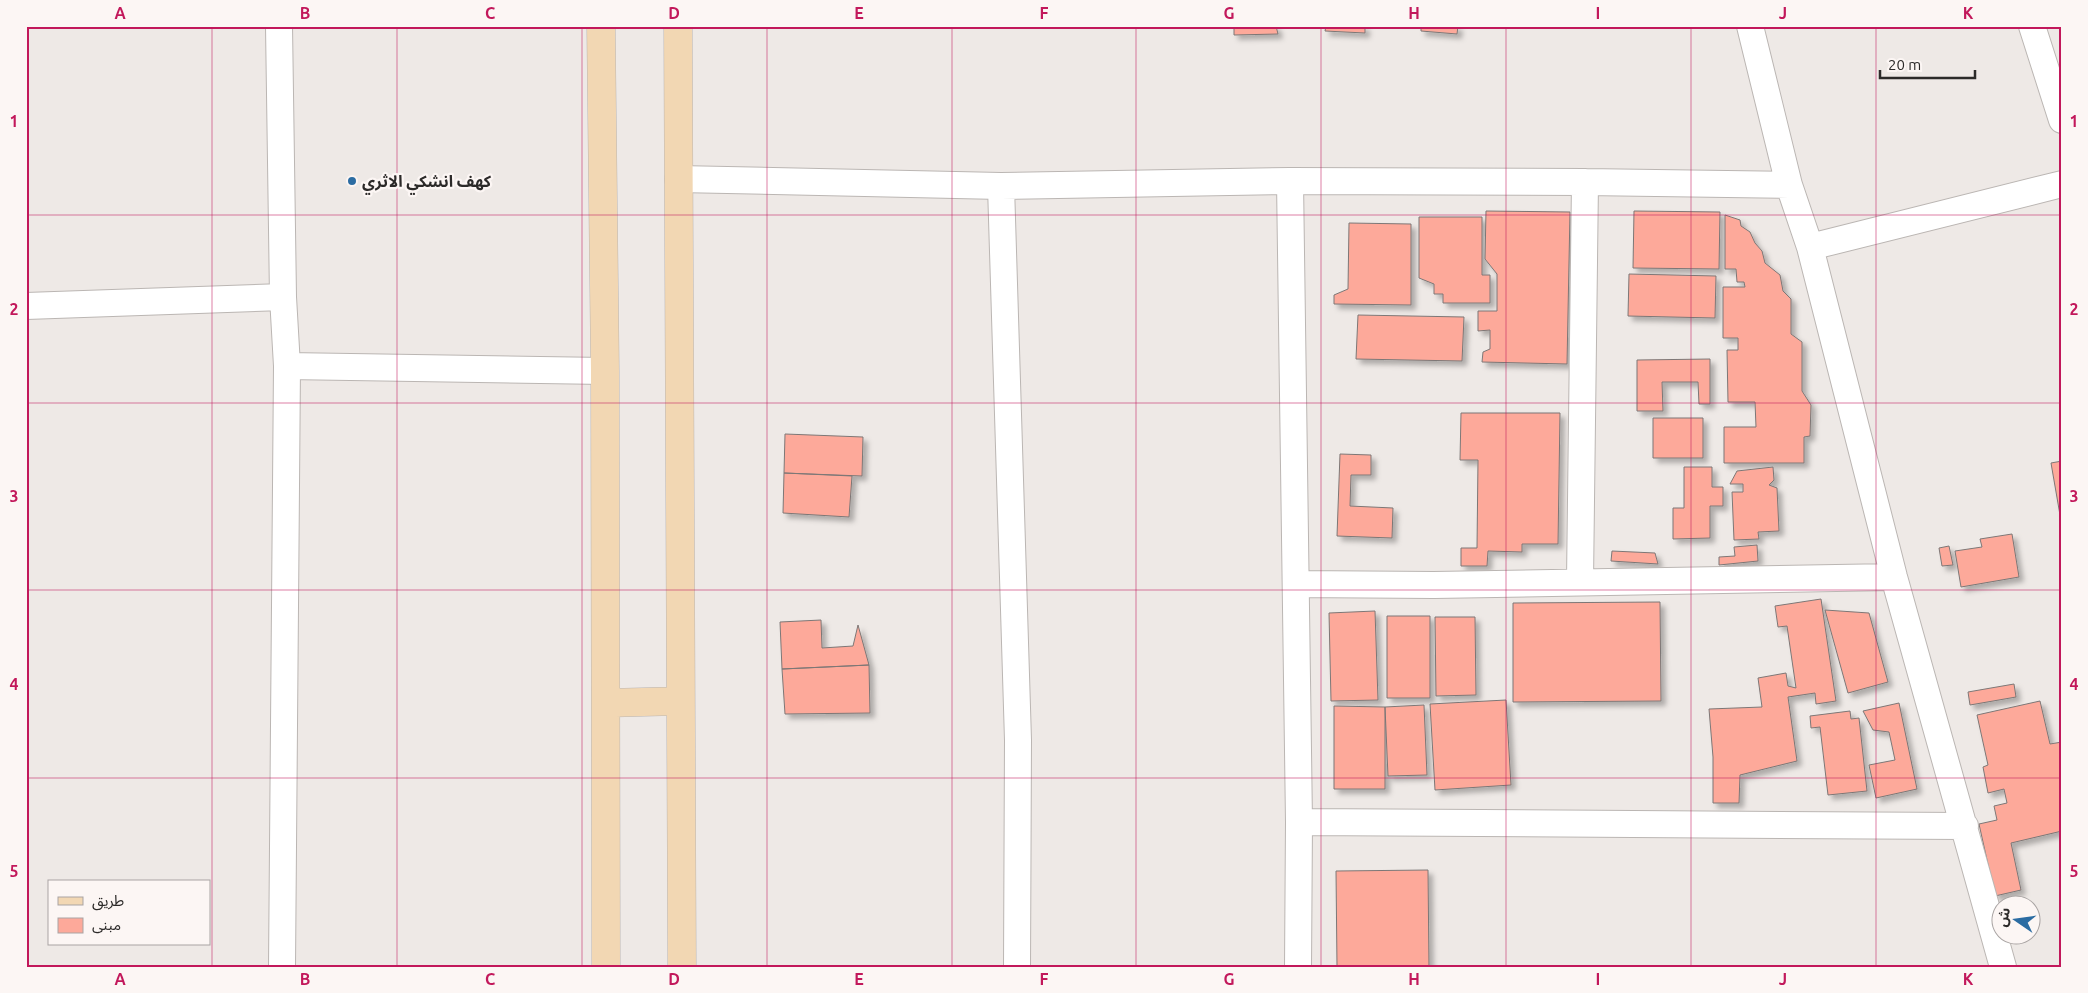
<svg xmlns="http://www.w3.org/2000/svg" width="2088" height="993" viewBox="0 0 2088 993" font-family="Ubuntu,'Noto Sans Arabic',sans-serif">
	<defs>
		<filter id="shadow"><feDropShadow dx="4.5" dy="4.5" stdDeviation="2.5" flood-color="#0004"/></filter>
	</defs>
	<rect width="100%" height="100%" fill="#eee9e6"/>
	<path fill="#fda99a" stroke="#7d7776" filter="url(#shadow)" d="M1234,26H1276L1278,34L1234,35Z
		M1326,26H1365V33L1325,31Z
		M1421,26H1458L1457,34L1421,31Z
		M1486,211L1570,212L1567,364L1482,362L1483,352L1490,349V330L1478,331V311H1497V274L1485,259Z
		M1634,211L1720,212L1719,269L1633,268Z
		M1725,215L1740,220L1741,226L1750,232L1755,243L1762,251L1765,263L1780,275L1783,291L1791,299V334L1802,342V391L1811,405L1810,436L1804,437V463H1724V427H1756L1755,402H1728L1727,350H1738V338H1723V287H1745L1744,282H1737L1736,269H1725Z
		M1419,217H1482V275H1490V303H1443V294H1434V284L1419,278Z
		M1349,223L1411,224V305L1334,304V295L1348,289Z
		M1629,274L1716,276L1715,318L1628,316Z
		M1358,315L1464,317L1462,361L1356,359Z
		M1710,359V404H1699L1698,382H1662L1663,411H1637V360Z
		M1461,413H1560L1558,544H1522V552L1488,551L1487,566H1461V548H1477L1478,460H1460Z
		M1653,418H1703V458H1653Z
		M785,434L863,437L862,476L784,473Z
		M1340,454L1371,455V475H1351L1350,506L1393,508L1392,538L1337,536Z
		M2062,461V515H2060L2051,463Z
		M1684,467H1712V487H1723V506H1710V538L1673,539V508H1684Z
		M1773,467L1774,480L1769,485L1777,488L1779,531L1758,532L1759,539L1734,540L1732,492H1743V484H1730L1737,471Z
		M784,473L852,476L849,517L783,513Z
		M2012,534L2019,577L1961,587L1955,551L1982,547L1980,539Z
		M1757,545L1758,561L1719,565V557L1735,556L1734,547Z
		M1949,546L1953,565L1942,566L1939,548Z
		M1612,551L1655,553L1658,564L1611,561Z
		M1821,599L1836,701L1816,704L1815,693L1788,697L1797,761L1740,775L1739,803H1713V757L1709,709L1762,707L1758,678L1786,673L1788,686L1796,688L1787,626L1778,627L1775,606Z
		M1660,602L1661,701L1513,702V603Z
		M1825,610L1869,613L1888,682L1848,693Z
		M1375,611L1378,700L1331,701L1329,613Z
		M1387,616H1430V698H1387Z
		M1435,617H1475L1476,695L1436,696Z
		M821,620L822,648L853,646L858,625L869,665L782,669L780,622Z
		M869,665L870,713L785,714L782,669Z
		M2014,684L2016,697L1970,705L1968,692Z
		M1506,700L1511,785L1435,790L1430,704Z
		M2040,701L2050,744L2062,742V831L2011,843L2021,890L1995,896L1979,824L1997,820L1994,806L2007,803L2004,789L1988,793L1983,767L1988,765L1977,715Z
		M1899,703L1917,789L1876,798L1869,765L1895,760L1889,732L1873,730L1863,711Z
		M1424,705L1427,775L1388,776L1385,707Z
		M1334,706L1385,707V789H1334Z
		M1850,711L1851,719L1859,718L1867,791L1828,795L1820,727L1811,728L1810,716Z
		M1428,870L1429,967H1337L1336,871Z"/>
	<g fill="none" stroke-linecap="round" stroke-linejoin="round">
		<defs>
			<path id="minor" d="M279,26L283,297L287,366L282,967
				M1750,26L1789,185L1810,247L1894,577L2003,967
				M2032,26L2062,120
				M678,179L1001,186L1290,181L1585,182L1789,185
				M1290,181L1299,822L1298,967
				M1001,186L1018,740L1017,967
				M1810,247L2062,184
				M26,306L283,297
				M287,366L605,371
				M1580,581L1585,182
				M1296,584L1434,585L1894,577
				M1299,822L1965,826"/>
			<path id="secondary" d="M601,26L605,371L606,967
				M678,26L682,967
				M606,703L680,701"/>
		</defs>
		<use href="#minor" stroke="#bbb6b3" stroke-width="28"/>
		<use href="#secondary" stroke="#bbb6b3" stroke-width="29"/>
		<use href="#minor" stroke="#fff" stroke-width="26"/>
		<use href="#secondary" stroke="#f2d7b3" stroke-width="28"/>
	</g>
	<path fill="none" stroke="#c2185b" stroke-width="1" stroke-opacity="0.55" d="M212,26V967M397,26V967M582,26V967M767,26V967M952,26V967M1136,26V967M1321,26V967M1506,26V967M1691,26V967M1876,26V967M26,215H2062M26,403H2062M26,590H2062M26,778H2062"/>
	<circle fill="#2b6ca2" stroke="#fcf6f4" stroke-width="2" cx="352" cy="181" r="5"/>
	<g text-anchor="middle" stroke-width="4.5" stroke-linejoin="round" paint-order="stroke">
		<g font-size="16" font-weight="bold" fill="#2c2a29" stroke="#fcf6f4" text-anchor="start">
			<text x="362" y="187">كهف انشكي الاثري</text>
		</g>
	</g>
	<rect width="2088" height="993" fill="none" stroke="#fcf6f4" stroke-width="55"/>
	<rect x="48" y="880" width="162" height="65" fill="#fcf6f4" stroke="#a9a4a3"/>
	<rect x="58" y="897" width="25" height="8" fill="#f2d7b3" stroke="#a9a4a3"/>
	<text x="92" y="906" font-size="15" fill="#2c2a29">طريق</text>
	<rect x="58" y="918" width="25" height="15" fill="#fda99a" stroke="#a9a4a3"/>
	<text x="92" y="930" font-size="15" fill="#2c2a29">مبنى</text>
	<g transform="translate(2016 920) rotate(283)"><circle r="24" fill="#fcf6f4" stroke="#a9a4a3"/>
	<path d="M0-4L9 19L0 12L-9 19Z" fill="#2b6ca2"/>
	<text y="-8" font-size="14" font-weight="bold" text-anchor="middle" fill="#2c2a29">ش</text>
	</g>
	<path d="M1880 70v8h95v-8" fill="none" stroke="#2c2a29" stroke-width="2.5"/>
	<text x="1888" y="70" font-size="15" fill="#2c2a29" stroke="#fcf6f4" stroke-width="4" paint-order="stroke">20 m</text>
	<rect x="28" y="28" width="2032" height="938" fill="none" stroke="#c2185b" stroke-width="2"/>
	<g font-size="16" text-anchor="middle" font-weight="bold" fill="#c2185b">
		<text x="120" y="19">A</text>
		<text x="305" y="19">B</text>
		<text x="490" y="19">C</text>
		<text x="674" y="19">D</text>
		<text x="859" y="19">E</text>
		<text x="1044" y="19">F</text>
		<text x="1229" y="19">G</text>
		<text x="1414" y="19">H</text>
		<text x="1598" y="19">I</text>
		<text x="1783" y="19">J</text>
		<text x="1968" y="19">K</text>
		<text x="14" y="127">1</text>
		<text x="2074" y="127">1</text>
		<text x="14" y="315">2</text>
		<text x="2074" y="315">2</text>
		<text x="14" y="502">3</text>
		<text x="2074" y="502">3</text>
		<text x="14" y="690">4</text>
		<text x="2074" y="690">4</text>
		<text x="14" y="877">5</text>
		<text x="2074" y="877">5</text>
		<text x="120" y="985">A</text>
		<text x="305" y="985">B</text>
		<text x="490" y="985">C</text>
		<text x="674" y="985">D</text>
		<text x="859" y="985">E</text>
		<text x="1044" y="985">F</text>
		<text x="1229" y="985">G</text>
		<text x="1414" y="985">H</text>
		<text x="1598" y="985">I</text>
		<text x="1783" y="985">J</text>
		<text x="1968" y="985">K</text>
	</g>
</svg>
